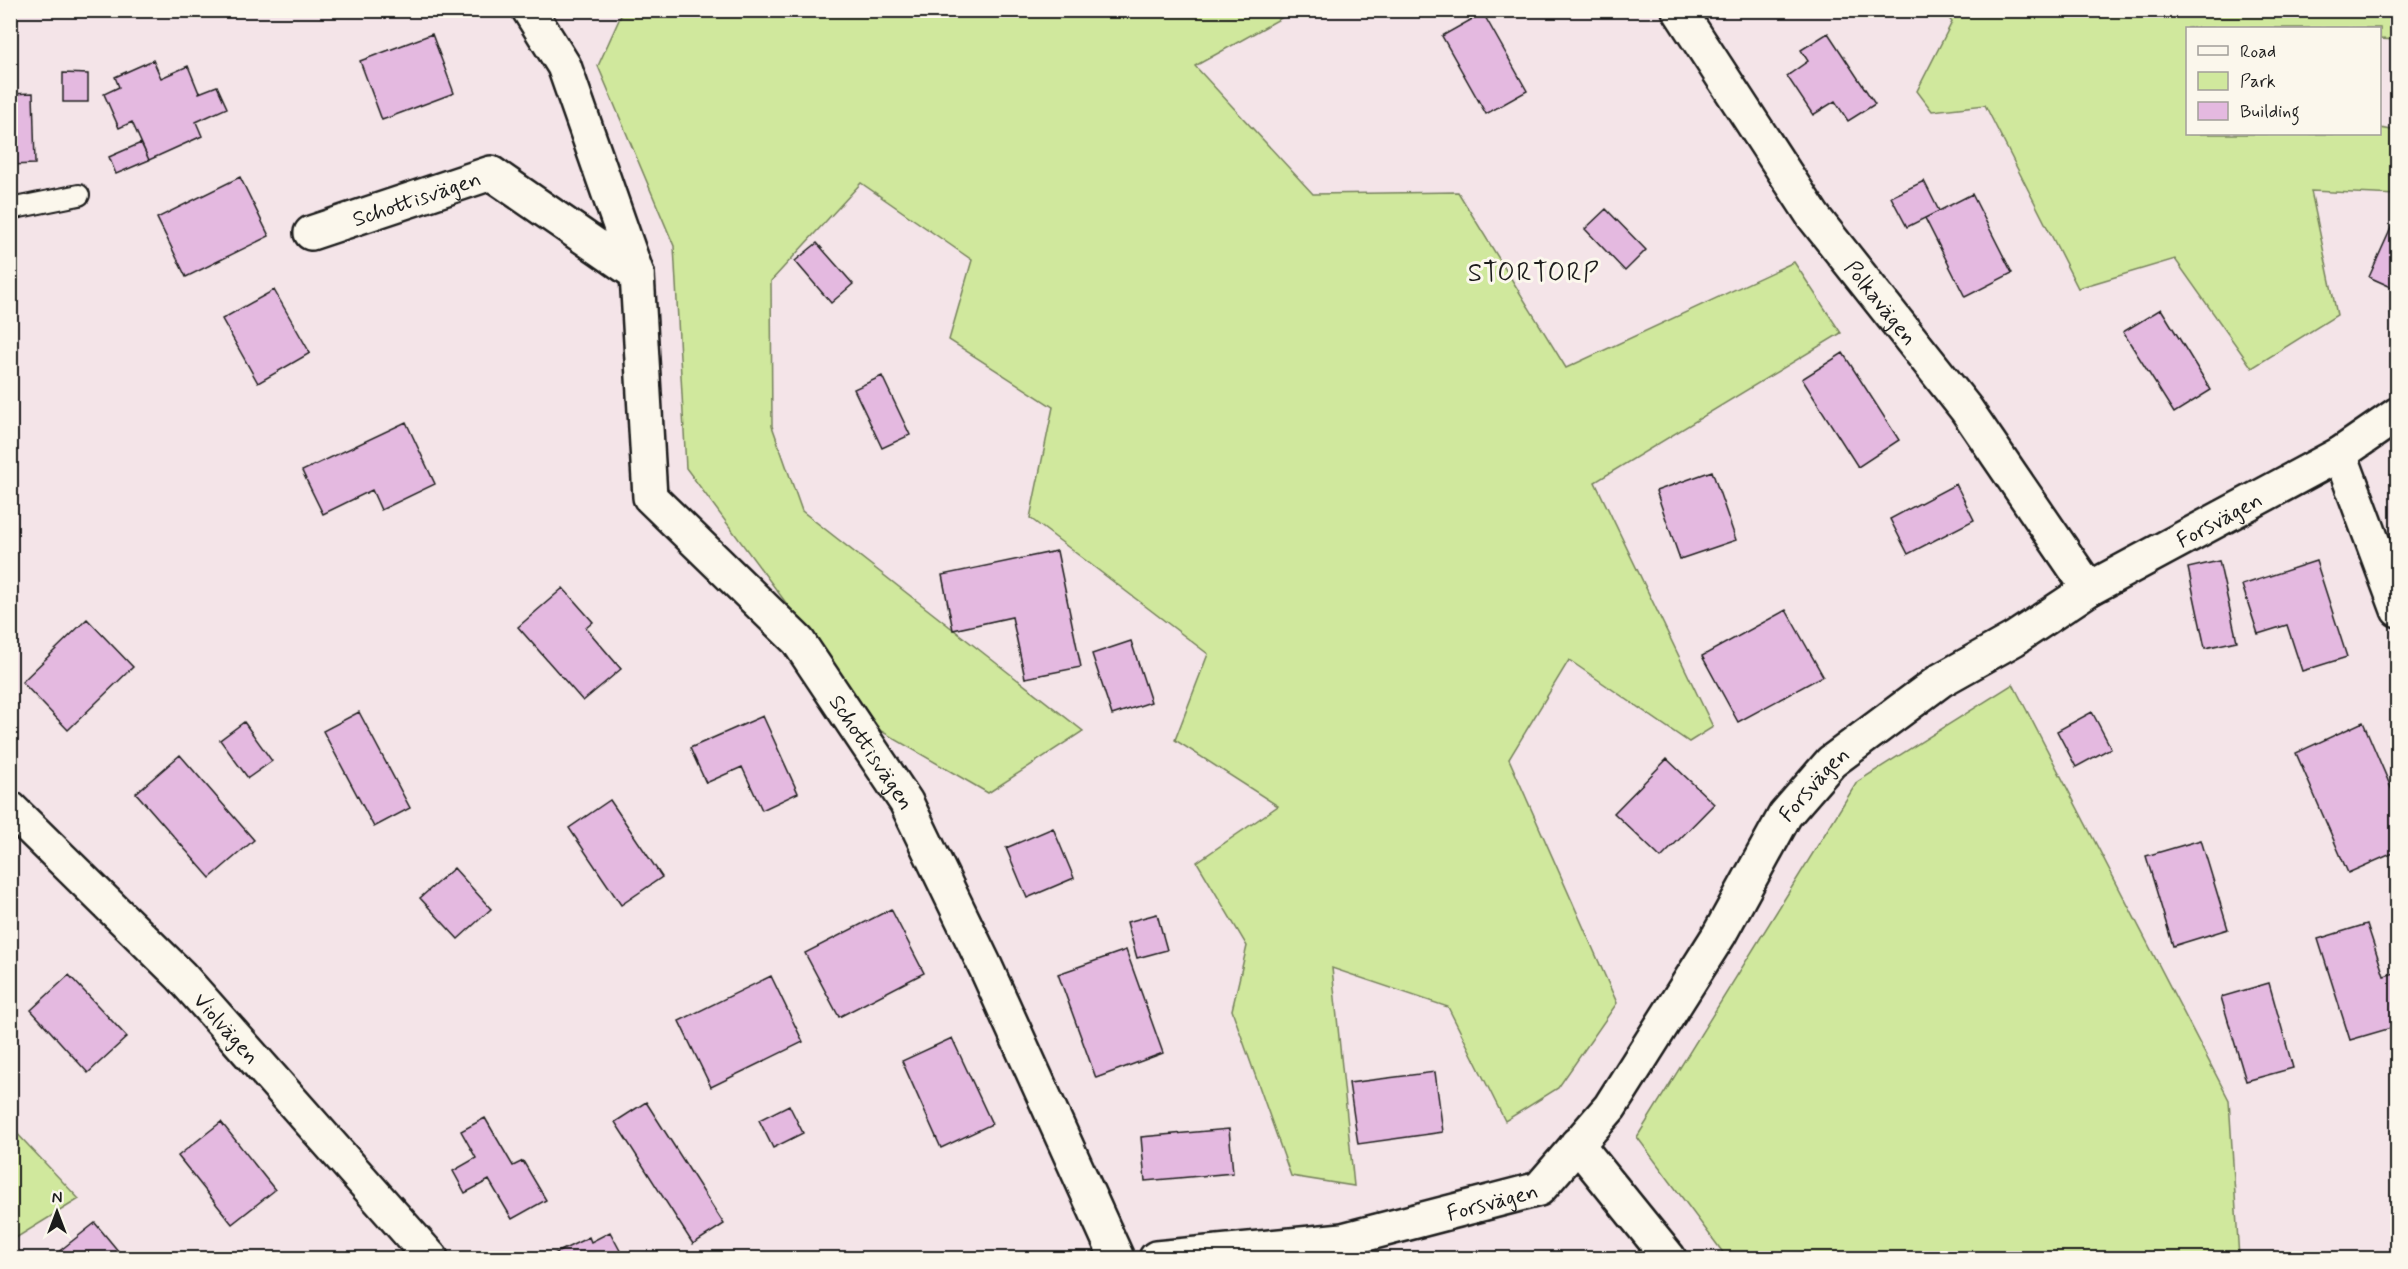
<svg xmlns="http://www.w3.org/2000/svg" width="2408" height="1269" viewBox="0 0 2408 1269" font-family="Mynerve,sans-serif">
	<rect width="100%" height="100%" fill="#f4e4e8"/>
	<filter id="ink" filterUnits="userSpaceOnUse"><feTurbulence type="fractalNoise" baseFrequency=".0167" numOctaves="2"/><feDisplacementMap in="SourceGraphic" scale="12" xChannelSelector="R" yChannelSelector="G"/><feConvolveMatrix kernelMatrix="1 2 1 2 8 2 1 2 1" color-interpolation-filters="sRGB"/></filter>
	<g filter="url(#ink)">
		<path fill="#d0e89d" stroke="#76825c" stroke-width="1.5" d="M623,11H1294L1195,66L1313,194L1458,192L1566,368L1794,262L1841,333L1595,482L1713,727L1689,742L1569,660L1509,759L1617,1003L1558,1088L1505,1121L1448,1007L1332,968L1354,1186L1291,1176L1232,1010L1247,946L1197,862L1278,806L1175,740L1208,654L1030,518L1053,407L949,340L972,260L861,183L771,281L772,426L802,511L1083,731L988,793L881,731L686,468L674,246L598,66Z
			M1943,11H2397V40L2380,39V28H2188V134H2380V128L2397,131V195L2311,191L2337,315L2252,368L2175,259L2078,288L1985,105L1932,111L1917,91L1952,22Z
			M2013,684L2229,1100L2239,1258H1727L1637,1137L1857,782Z
			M11,1127L79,1199L11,1241Z"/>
		<path fill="#e4b9e0" stroke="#1c1c1c" stroke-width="1.5" d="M1483,13L1527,91L1486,114L1442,36Z
			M1828,33L1875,104L1848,121L1835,101L1813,115L1787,76L1808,61L1801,50Z
			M432,34L454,93L382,120L360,61Z
			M153,60L161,78L188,66L199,93L217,86L227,108L196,122L202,136L149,160L132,122L119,128L104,94L119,87L115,77Z
			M63,73L88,74V102H63Z
			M33,93L35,164L10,165V94Z
			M141,143L149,160L116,174L109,157Z
			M240,177L269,236L186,277L157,218Z
			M1924,181L1939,211L1907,227L1891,197Z
			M1972,194L2012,273L1965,297L1925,218Z
			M1606,209L1646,250L1625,271L1585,229Z
			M2392,226L2398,229V290L2369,277Z
			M817,243L853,284L831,303L795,261Z
			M274,290L310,353L258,383L222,319Z
			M2161,309L2211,390L2174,413L2123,332Z
			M1843,353L1899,440L1858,467L1802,379Z
			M882,376L910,435L882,448L854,389Z
			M406,422L435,484L381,510L372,490L323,514L302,471Z
			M1712,471L1736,540L1680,559L1656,491Z
			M1956,484L1974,520L1908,554L1890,519Z
			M1057,551L1081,667L1025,678L1012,617L953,630L942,575Z
			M2219,561L2237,641L2205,648L2188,568Z
			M2316,561L2347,657L2302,671L2287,625L2258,634L2242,585Z
			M563,588L593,622L586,628L621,669L583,701L518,627Z
			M1786,610L1823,676L1738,722L1702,656Z
			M87,619L133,667L68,730L22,682Z
			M1131,641L1151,702L1112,715L1092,654Z
			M359,712L410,808L374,827L323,731Z
			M2092,712L2111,748L2076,767L2057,731Z
			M763,716L798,793L762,810L742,767L706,783L690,748Z
			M244,722L272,761L248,778L220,740Z
			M2363,722L2398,804V851L2348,873L2296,753Z
			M180,755L254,840L210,878L136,793Z
			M1667,759L1714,804L1661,858L1614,813Z
			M610,800L662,877L621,905L569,828Z
			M1053,828L1074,878L1027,898L1006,848Z
			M2201,840L2228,929L2173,946L2146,856Z
			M454,868L491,909L458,939L420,898Z
			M891,909L924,973L839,1017L805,953Z
			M1157,914L1167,950L1137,958L1127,922Z
			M2367,924L2384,976L2398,972V1026L2350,1040L2318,939Z
			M1126,950L1163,1053L1096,1078L1058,974Z
			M69,975L127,1037L88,1073L31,1010Z
			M771,976L803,1042L711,1087L679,1021Z
			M2269,983L2293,1068L2246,1081L2221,997Z
			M952,1038L992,1124L941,1148L902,1061Z
			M1435,1072L1443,1132L1358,1144L1349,1083Z
			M646,1102L724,1224L693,1244L615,1122Z
			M789,1105L803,1133L773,1148L759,1120Z
			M485,1118L513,1166L523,1161L546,1200L512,1219L489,1180L465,1193L453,1171L476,1158L461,1131Z
			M221,1122L275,1190L232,1224L178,1156Z
			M1229,1129L1233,1173L1145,1181L1141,1137Z
			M2398,1146V1173L2392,1147Z
			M95,1223L124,1258H53L52,1257Z
			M610,1232L624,1258H546L589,1237L591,1242Z"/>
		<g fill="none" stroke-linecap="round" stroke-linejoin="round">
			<defs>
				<path id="lane" d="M10,209L79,195"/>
				<g id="street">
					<path id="s1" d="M529,10L564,66L637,274L650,497L798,641L906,802L986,968L1117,1258"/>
					<path id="s2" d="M1679,10L1813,216L1966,409L2089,589"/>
					<path id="s3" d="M311,233L491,173L637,274"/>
					<path d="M2340,454L2398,610"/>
					<path id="s4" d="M10,808L181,976L431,1258"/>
					<path d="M1577,1144L1669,1258"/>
					<path id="s5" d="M1156,1258L1343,1240L1539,1189L1610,1107L1719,935L1785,815L1831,762L1941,680L2014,639L2089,589L2340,454L2398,414"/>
				</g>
			</defs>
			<use href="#lane" stroke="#1c1c1c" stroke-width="24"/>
			<use href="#street" stroke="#1c1c1c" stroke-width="38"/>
			<use href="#lane" stroke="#fbf7ec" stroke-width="20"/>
			<use href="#street" stroke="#fbf7ec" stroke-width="33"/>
		</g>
	</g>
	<g text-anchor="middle" stroke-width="6" stroke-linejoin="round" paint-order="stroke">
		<g font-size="22" fill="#1c1c1c" stroke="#fbf7ec">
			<text dy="8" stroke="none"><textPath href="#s3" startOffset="111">Schottisvägen</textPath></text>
			<text dy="8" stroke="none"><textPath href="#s2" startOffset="356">Polkavägen</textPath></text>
			<text dy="8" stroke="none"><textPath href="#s5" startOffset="1368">Forsvägen</textPath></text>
			<text dy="8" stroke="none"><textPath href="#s1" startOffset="850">Schottisvägen</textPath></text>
			<text dy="8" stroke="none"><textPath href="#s5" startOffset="882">Forsvägen</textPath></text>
			<text dy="8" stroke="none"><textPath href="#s4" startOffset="309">Violvägen</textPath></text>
			<text dy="8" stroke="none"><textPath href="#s5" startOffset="342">Forsvägen</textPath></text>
		</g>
		<g font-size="26" letter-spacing="1.5" fill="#1c1c1c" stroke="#fbf7ec">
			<text x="1534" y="281">STORTORP</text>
		</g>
	</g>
	<rect width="2408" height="1269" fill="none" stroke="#fbf7ec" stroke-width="36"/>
	<rect x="18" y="18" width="2372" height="1233" fill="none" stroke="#1c1c1c" stroke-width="2" filter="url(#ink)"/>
	<rect x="2186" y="27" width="195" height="108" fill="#fbf7ec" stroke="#a29f99" stroke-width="1.5"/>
	<rect x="2198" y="46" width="30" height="9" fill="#fbf7ec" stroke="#a29f99" stroke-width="1.5"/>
	<text x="2240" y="57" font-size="18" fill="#1c1c1c">Road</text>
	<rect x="2198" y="72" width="30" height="18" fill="#d0e89d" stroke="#a29f99" stroke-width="1.5"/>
	<text x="2240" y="87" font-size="18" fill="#1c1c1c">Park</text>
	<rect x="2198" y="102" width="30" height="18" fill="#e4b9e0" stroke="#a29f99" stroke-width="1.5"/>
	<text x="2240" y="117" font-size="18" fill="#1c1c1c">Building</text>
	<g transform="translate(57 1212)" stroke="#fbf7ec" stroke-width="4.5" paint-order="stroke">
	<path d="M0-4.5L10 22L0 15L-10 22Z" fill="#1c1c1c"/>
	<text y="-9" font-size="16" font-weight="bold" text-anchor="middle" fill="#1c1c1c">N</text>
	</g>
</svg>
